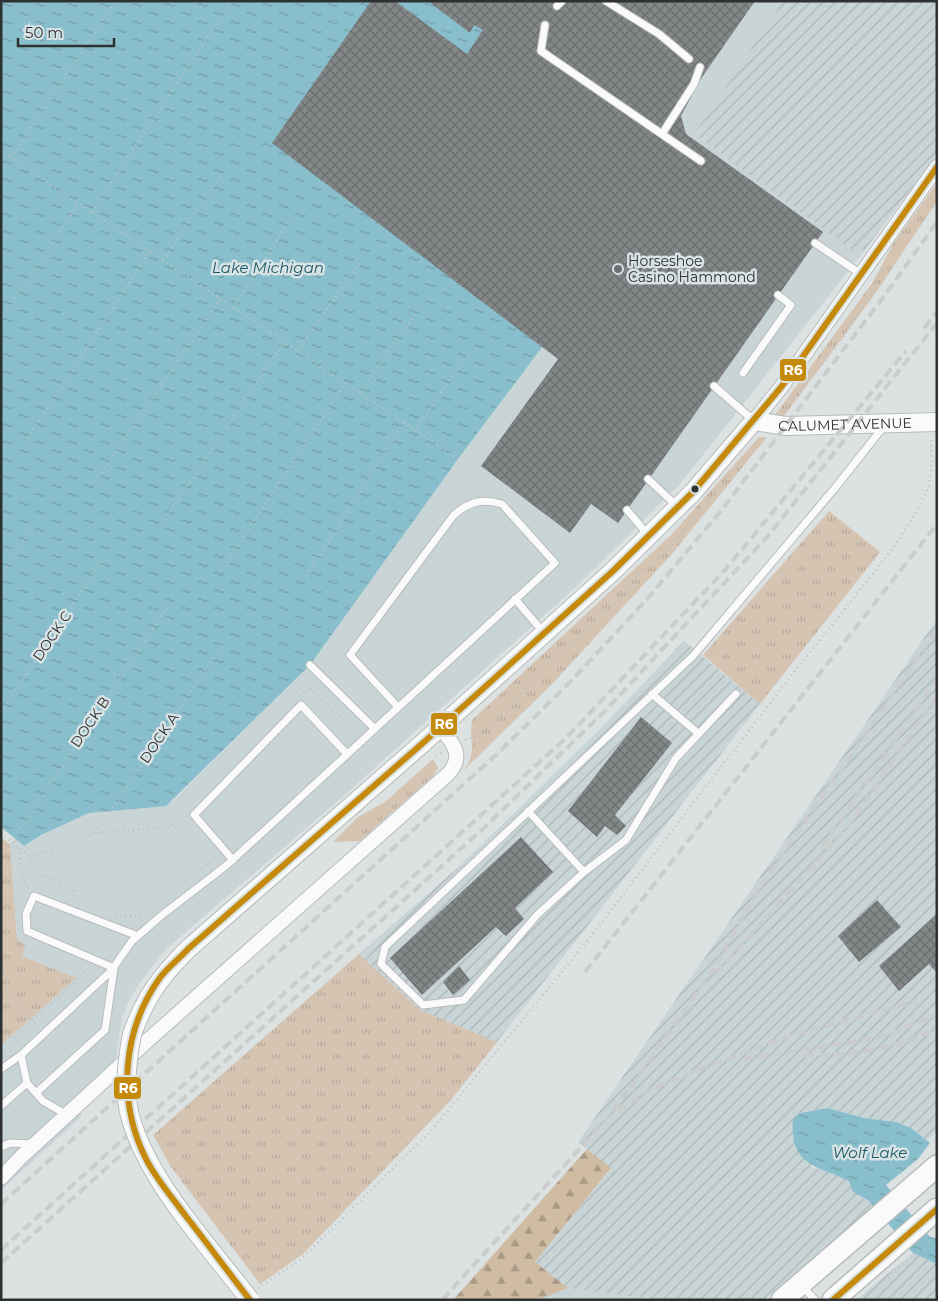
<svg xmlns="http://www.w3.org/2000/svg" width="938" height="1301" viewBox="0 0 938 1301" font-family="Montserrat,sans-serif">
	<defs>
		<pattern id="industrial-furrows" width="10" height="10" patternUnits="userSpaceOnUse" patternTransform="scale(1.25)"><rect width="10" height="10" fill="#c8d4d6"/><path d="M-1 1l2-2M0 10L10 0M9 11l2-2" fill="none" stroke="#acb6b8"/></pattern>
		<pattern id="grass-tufts" width="24" height="20" patternUnits="userSpaceOnUse" patternTransform="scale(1.25)"><rect width="24" height="20" fill="#d5c4b2"/><path d="M3 7l-1-3M5 7V3M7 7l1-3M15 17l-1-3M17 17v-4M19 17l1-3" fill="none" stroke="#b7a99a"/></pattern>
		<pattern id="forest-firs" width="22" height="20" patternUnits="userSpaceOnUse" patternTransform="scale(1.25)"><rect width="22" height="20" fill="#d0bba3"/><path d="M5 1l3.5 6h-7zM16 11l3.5 6h-7z" fill="#a99985"/></pattern>
		<pattern id="water-ripples" width="26" height="14" patternUnits="userSpaceOnUse" patternTransform="scale(1.25)"><rect width="26" height="14" fill="#89bfcc"/><path d="M2 4q2-2 4 0t4 0M15 11q2-2 4 0t4 0" fill="none" stroke="#709ca6"/></pattern>
		<pattern id="building-cross-hatch" width="8" height="8" patternUnits="userSpaceOnUse" patternTransform="scale(1.25)"><rect width="8" height="8" fill="#838788"/><path d="M0 0l8 8M0 8l8-8" fill="none" stroke="#6c6f70"/></pattern>
	</defs>
	<rect width="100%" height="100%" fill="#dce1e2"/>
	<path fill="#c8d4d6" d="M459,1H780L782,3L851,249L865,250L680,484L579,584L339,800L166,949L141,981L130,999L122,1018L115,1064L71,1103L82,1116L1,1190V1045L76,978L22,956L17,939L10,844L15,838L25,845L41,835L89,813L167,805L174,800L310,665L458,459L543,346Z
		M568,1288L658,1300H537Z"/>
	<path fill="url(#industrial-furrows)" d="M780,1H937V155L865,250L851,249L694,134L782,3Z
		M937,619V1132L927,1140L911,1128L896,1122L864,1118L828,1108L811,1167L826,1170L850,1181L862,1198L869,1201L874,1207L764,1300H658L568,1288L535,1262L611,1169L578,1142Z
		M684,641L760,704L497,1042L420,1010L359,954L461,865L600,729Z
		M913,1253L937,1264V1300H856Z"/>
	<path fill="url(#grass-tufts)" d="M937,183V201L875,294L781,420L775,415L873,282L893,244Z
		M759,437H767L671,555L552,684L465,769C478,748 468,742 472,720L671,535Z
		M829,511L880,552L760,704L703,655Z
		M433,759L438,768L433,776L360,841L333,842L358,817L385,802Z
		M1,838L10,844L17,939L25,945L22,956L76,978L1,1045Z
		M359,954L420,1010L497,1042L451,1100L303,1254L260,1284L171,1167L153,1135Z"/>
	<path fill="url(#forest-firs)" d="M587,1149L611,1168L535,1262L568,1288L537,1300H453Z"/>
	<path fill="url(#water-ripples)" d="M1,1H459L673,155L543,346L458,459L310,665L166,806L89,813L41,835L24,846L1,827Z
		M828,1108L864,1118L896,1122L911,1128L930,1143L918,1159L886,1185L930,1237L937,1238V1264L913,1253L869,1201L853,1192L849,1181C816,1165 789,1166 793,1119L801,1113Z"/>
	<path fill="url(#building-cross-hatch)" d="M371,1H395L467,54L483,30L474,25L470,33L428,1H755L700,80L681,116L686,134L823,232L618,523L591,504L570,533L481,466L558,359L272,143Z
		M641,717L672,743L615,815L626,826L617,835L605,826L597,837L568,811Z
		M521,837L553,872L515,908L524,919L506,936L496,927L422,995L390,958Z
		M877,900L901,927L859,962L838,936Z
		M937,914V973L929,964L899,991L879,966Z
		M459,966L470,980L453,995L443,982Z"/>
	<g fill="none" stroke-linecap="round" stroke-linejoin="round">
		<defs>
			<path id="service" d="M606,1L659,34L689,59
				M557,6L562,1
				M545,25L541,51L701,161
				M662,134L694,84L700,67
				M815,243L861,274
				M743,373L791,305L778,295
				M714,386L754,421
				M648,479L678,507
				M627,510L649,536
				M515,599L544,633
				M310,665L375,729
				M652,694L699,734
				M736,694L676,758L626,840L584,872L537,915L464,1000L423,1005L381,964L385,947L693,656L835,488L884,426
				M528,811L584,872
				M233,860L194,815L301,705L347,754
				M1,1069L21,1055
				M27,1083L43,1101L67,1115
				M36,1093L105,1030L114,968L27,931L26,914L34,896L138,936
				M1,1106L27,1083L21,1055L111,971L132,941L162,915L227,865L555,563L502,504C482,498 468,502 453,516L350,655L398,707
				M1,1147L10,1143L34,1144
				M802,1286L815,1300"/>
			<path id="minor" d="M754,421L782,386L937,167
				M1,1178L21,1157L147,1041L448,774C465,756 453,743 440,727"/>
			<g id="tertiary">
				<path id="s1" d="M132,1034C146,996 160,977 188,949L424,742L613,571L693,492L754,421L786,426L937,422"/>
			</g>
			<path id="primary" d="M782,1300L937,1166
				M833,1300L937,1209"/>
		</defs>
		<use href="#service" stroke="#b7bbbc" stroke-width="9"/>
		<use href="#minor" stroke="#b7bbbc" stroke-width="16"/>
		<use href="#tertiary" stroke="#b7bbbc" stroke-width="20"/>
		<use href="#primary" stroke="#b7bbbc" stroke-width="24"/>
		<path stroke="#bec1c1" stroke-width="2.5" stroke-dasharray="1 4" stroke-linecap="butt" d="M1,151L458,459
			M12,158L115,1
			M91,212L232,1
			M163,260L221,176
			M233,308L292,217
			M1,319L79,203
			M298,350L360,262
			M360,393L420,307
			M783,410C816,373 866,313 883,268
			M415,430L468,354
			M25,442L150,252
			M96,481L220,299
			M162,524L284,342
			M221,571L345,383
			M1,576L32,530
			M307,576L403,423
			M300,696L309,687L341,718
			M1,712L103,559
			M465,740L486,733L513,705L533,676L560,652L577,641L597,617L620,601L635,575L651,566L671,546L743,459
			M436,756L443,752
			M1,833L30,857L96,833L170,827L185,811
			M96,833L223,644
			M1,840L4,836
			M10,840L24,825L169,604
			M19,848L22,879L29,889
			M30,857V870L76,888L72,900
			M203,869L216,856
			M115,917L145,916
			M1,959L8,995L38,1027
			M1,1039L5,1035L14,1037L90,968
			M1,1049L7,1055
			M258,1288L300,1260L432,1130L592,935L784,685L891,551L916,513L929,486L932,465L931,437
			M861,1300L937,1235"/>
		<use href="#service" stroke="#fafafb" stroke-width="7"/>
		<use href="#minor" stroke="#fafafb" stroke-width="14"/>
		<use href="#tertiary" stroke="#fafafb" stroke-width="18"/>
		<use href="#primary" stroke="#fafafb" stroke-width="21"/>
		<path stroke="#cbcccc" stroke-width="4" stroke-dasharray="10 5" stroke-linecap="butt" d="M924,328L937,312
			M822,847L937,679
			M585,972L937,524
			M716,973L845,830L937,697
			M804,1055C850,1056 894,1048 937,1029
			M743,1059L866,1040L888,1035L937,1014
			M618,1111L649,1091L672,1080L783,1038L916,1001
			M1,1204L497,754L572,680L648,598L721,511L882,299L937,222
			M1,1250L566,738L724,571L906,351
			M1,1263L485,827L604,712L768,536L937,323
			M442,1300L613,1112L713,970L758,890L937,630"/>
		<defs>
			<path id="tertiary-bridge" d="M132,1034C127,1060 123,1090 130,1116C148,1182 209,1246 250,1300"/>
		</defs>
		<use href="#tertiary-bridge" stroke="#b7bbbc" stroke-width="20" stroke-linecap="butt"/>
		<use href="#tertiary-bridge" stroke="#fafafb" stroke-width="18"/>
		<defs>
			<path id="bus-1" d="M250,1300C228,1272 207,1243 185,1215C172,1197 156,1179 146,1159C117,1101 122,1032 159,979C167,968 179,959 188,949L424,742L613,571L693,492L782,386L937,167
				M833,1300L937,1209"/>
		</defs>
		<use href="#bus-1" stroke="#d9e3e5" stroke-width="10"/>
		<use href="#bus-1" stroke="#c5890c" stroke-width="6"/>
	</g>
	<circle fill="#6b6f70" stroke="#d9e3e5" stroke-width="2" cx="618" cy="269" r="5"/>
	<circle fill="#2e3132" stroke="#d9e3e5" stroke-width="2" cx="695" cy="489" r="4.5"/>
	<g text-anchor="middle" stroke-width="5" stroke-linejoin="round" paint-order="stroke">
		<g font-size="14" fill="#2e3132" stroke="#d9e3e5" text-anchor="start">
			<text x="628" y="266">Horseshoe<tspan x="628" dy="16">Casino Hammond</tspan></text>
		</g>
		<g font-size="14" fill="#2e3132" stroke="#d9e3e5">
			<text dy="5" stroke="none"><textPath href="#s1" startOffset="969">CALUMET AVENUE</textPath></text>
			<text transform="translate(52 636) rotate(-56)" y="5">DOCK C</text>
			<text transform="translate(90 722) rotate(-56)" y="5">DOCK B</text>
			<text transform="translate(159 738) rotate(-56)" y="5">DOCK A</text>
		</g>
		<g font-size="15" font-style="italic" fill="#195965" stroke="#d9e3e5">
			<text x="268" y="273">Lake Michigan</text>
			<text x="870" y="1158">Wolf Lake</text>
		</g>
	</g>
	<g stroke="#d9e3e5" stroke-width="2">
		<rect x="779" y="358" width="28" height="24" rx="5" fill="#c5890c"/>
		<rect x="430" y="712" width="28" height="24" rx="5" fill="#c5890c"/>
		<rect x="113" y="1076" width="29" height="24" rx="5" fill="#c5890c"/>
	</g>
	<g font-size="14" text-anchor="middle" font-weight="bold" fill="#fff">
		<text x="793" y="375">R6</text>
		<text x="444" y="729">R6</text>
		<text x="128" y="1093">R6</text>
	</g>
	<rect width="938" height="1301" fill="none" stroke="#2e3132" stroke-width="5"/>
	<path d="M18 38v8h96v-8" fill="none" stroke="#2e3132" stroke-width="2.5"/>
	<text x="25" y="38" font-size="15" fill="#2e3132" stroke="#d9e3e5" stroke-width="4" paint-order="stroke">50 m</text>
</svg>
